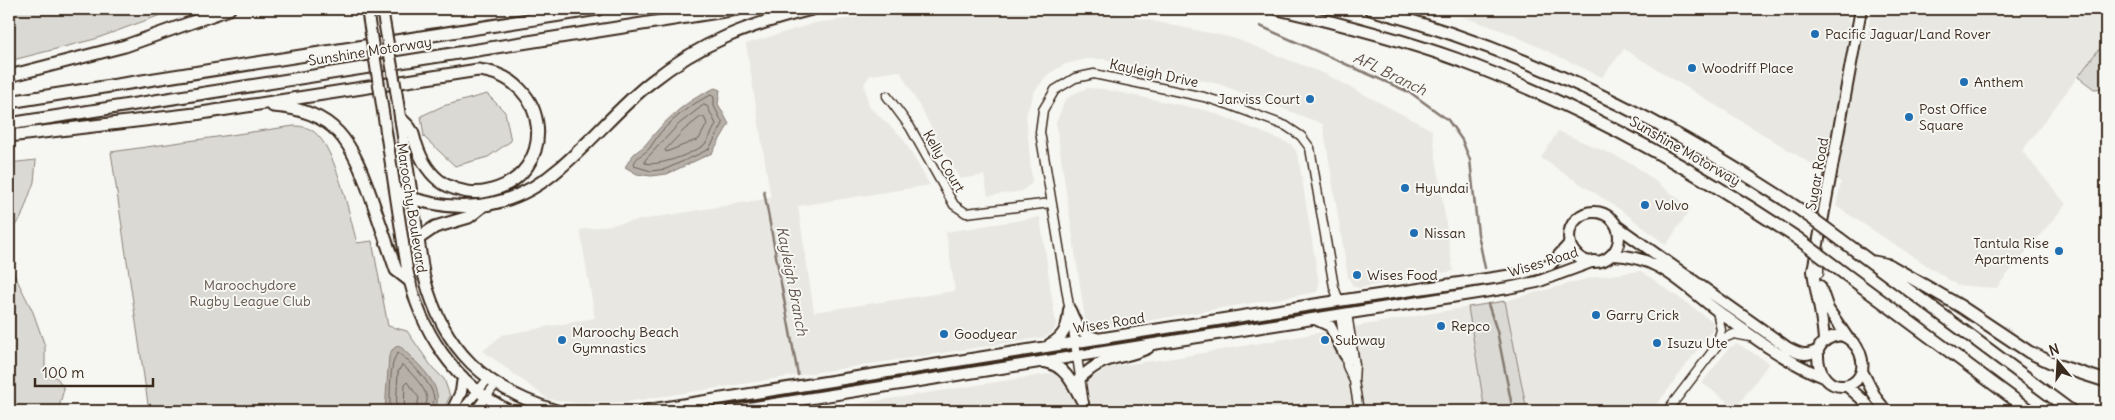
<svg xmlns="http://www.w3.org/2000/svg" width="2115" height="420" viewBox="0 0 2115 420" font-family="Delius,sans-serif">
	<rect width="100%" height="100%" fill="#f6f6f2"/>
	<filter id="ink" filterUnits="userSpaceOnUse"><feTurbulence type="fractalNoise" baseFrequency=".02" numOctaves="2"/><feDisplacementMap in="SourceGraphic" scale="10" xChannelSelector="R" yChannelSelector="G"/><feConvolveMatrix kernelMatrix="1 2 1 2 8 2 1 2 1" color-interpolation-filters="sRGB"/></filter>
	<g filter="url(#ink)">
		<path fill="#e8e7e2" d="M921,9H1068L1109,12L1233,38L1325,74L1432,130L1453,271L1358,288L1353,286L1348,277L1323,124L1219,84L1104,59H1087L1065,64L1047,75L1034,92L1026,115L1032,183L1022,191L988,196L984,175L960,179L900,71L870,75L864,84L869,107L902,137L930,185L798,206L814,312L955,291L946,232L1040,217L1056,325L1053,332L1045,337L626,402L576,403L548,399L483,351L502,335L595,318L580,230L771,198L746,44L815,23Z
			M1441,9H1850L1848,22L1868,36L1870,9H2106V39L2022,151L2066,204L1996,288L1957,285L1836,206L1841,182L1624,49L1602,77L1509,33Z
			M1088,88L1102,89L1209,111L1291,144L1296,151L1299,161L1319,284L1317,292L1099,329H1092L1088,325L1085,319L1056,123L1065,100L1075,93Z
			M1558,131L1631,163L1691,208L1666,245L1621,210L1541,158Z
			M1641,271L1712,321L1713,329L1652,411H1527L1505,301L1594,277Z
			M1468,307L1485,411H813L1055,373L1061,380L1097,375L1108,367L1174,358Z
			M1738,344L1769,363L1736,408L1702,383L1730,347Z"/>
		<path fill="#dad9d3" stroke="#8a8278" d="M9,9H177L95,39L9,61Z
			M2106,48V88L2094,89L2078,77L2098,50Z
			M487,94L505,112L511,141L488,157L455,166L424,137L421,116L443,106Z
			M294,126C301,126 307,127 313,131C336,147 349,215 357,243L372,241L388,326L407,331L432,367L444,379L450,396L443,411H149L111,152Z
			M36,160L34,182L21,218L11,230L10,266L33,312L45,346V370L58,379L64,389L58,411H9V163Z
			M1505,301L1527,411H1485L1468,307Z"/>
		<path fill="#b6b0a9" stroke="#857a71" d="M715,88L720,90L718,104L729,124L712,153L667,174L651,176L637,174L625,167C628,163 630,158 634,154C638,150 643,148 646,144C665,120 686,100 715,88Z
			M397,346L401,347C416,363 448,387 434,411H385L389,356L392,350Z"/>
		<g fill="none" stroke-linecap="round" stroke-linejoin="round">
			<path stroke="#6c6056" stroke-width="1" d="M711,95L714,97V106L723,124L709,149L699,154L666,169L651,171L634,166C634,157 643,155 649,149C653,144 656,138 660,133C674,118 692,103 711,95Z
				M704,105L707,106L716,124C713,130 709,140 704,145C694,153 658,167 645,163V160L679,124Z
				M701,117H704L707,124L699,139L666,152L665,150L684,130Z
				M390,411C390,398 389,361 398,353C409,360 435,386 434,400C433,404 431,407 430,411
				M396,411L398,372L402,365C409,370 428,390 427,400C427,404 424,407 424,411
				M404,411L405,384L407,382L419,398L416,411"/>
			<path stroke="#857a71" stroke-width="2.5" d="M1260,26L1411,93L1448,120L1462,140L1470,160L1478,234L1485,268
				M764,191L798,375
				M1488,304L1497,331L1513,411
				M811,410V411"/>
			<defs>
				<path id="minor" d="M887,96L910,127L954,205L966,213L1051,203
					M1819,273V258
					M1717,311L1721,330L1717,343
					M1347,313L1355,365L1354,381L1358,405
					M1340,314L1347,366L1353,379
					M700,403L703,411
					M461,411L488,379
					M475,411L495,385
					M1085,411L1074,336L1040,132L1043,110L1055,90L1075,78L1094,74L1204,97L1230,105L1286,126L1301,136L1310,148L1334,287L1339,301
					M1667,411L1722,339L1734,334L1750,337"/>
				<path id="major" d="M396,90L424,276C443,350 486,390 558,411
					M380,92L407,269C419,329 454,384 510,411
					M1569 237a25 25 0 1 1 50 0a25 25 0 1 1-50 0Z
					M1618,227L1788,348C1800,354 1806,357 1818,350
					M1613,255C1658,256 1681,283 1715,309C1749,334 1785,362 1824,377
					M1820,286L1828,309L1847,337
					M1070,310C1076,325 1081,334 1096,338
					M1315,319L1330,326L1345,355
					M1841,335C1850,338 1856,344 1860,353C1875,392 1815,403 1818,350C1822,340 1831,336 1841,335Z
					M1824,341C1823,317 1816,294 1813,271L1861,9
					M1050,344C1065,337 1068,325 1069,310
					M1045,362C1065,365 1074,386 1083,403
					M1862,371L1876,398L1886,411
					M1079,379C1106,353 1119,361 1148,348
					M1847,386L1863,400L1872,411
					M452,411L461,392L463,377
					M642,411L1318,304L1520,274L1550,265L1570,243
					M730,411L1508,288L1537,282L1594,261"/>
				<path id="highway" d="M1278,9C1338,23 1398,38 1456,59C1578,104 1689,166 1797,238
					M1370,9C1524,50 1669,122 1802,211
					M9,76L125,46L229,9
					M9,102L598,9
					M273,106C336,110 352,143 371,197C379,221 388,246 396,270L410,281
					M9,124L737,9
					M9,136L195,114L478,70C551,77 560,175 488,191C474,195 457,191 444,184C430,175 421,160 416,144C414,140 414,134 411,130C409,126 404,122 401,119
					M397,193C456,216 511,211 560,168C592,141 618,108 651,82C701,42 751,24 812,9
					M419,238L435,227L469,217L484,205
					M1840,239L2071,411
					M1874,262L1889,265L1960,306L2029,352L2059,366L2106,381
					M1837,268L2030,411"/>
			</defs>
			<use href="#minor" stroke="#3b2a1e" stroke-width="11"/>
			<use href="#major" stroke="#3b2a1e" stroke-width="14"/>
			<use href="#highway" stroke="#3b2a1e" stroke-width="15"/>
			<use href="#minor" stroke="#f6f6f2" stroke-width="8"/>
			<use href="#major" stroke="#f6f6f2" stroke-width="10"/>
			<use href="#highway" stroke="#f6f6f2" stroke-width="11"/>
			<defs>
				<path id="major-bridge" d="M367,9L380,92
					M382,9L396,90"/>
				<path id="highway-bridge" d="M1802,211L1840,239
					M1797,238L1837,268"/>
			</defs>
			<use href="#major-bridge" stroke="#3b2a1e" stroke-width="14" stroke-linecap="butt"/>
			<use href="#highway-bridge" stroke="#3b2a1e" stroke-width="15" stroke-linecap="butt"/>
			<use href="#major-bridge" stroke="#f6f6f2" stroke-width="10"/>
			<use href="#highway-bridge" stroke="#f6f6f2" stroke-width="11"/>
		</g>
	</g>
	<g fill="#1f6fb2" stroke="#f6f6f2" stroke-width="2">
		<circle cx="1815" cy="34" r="5"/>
		<circle cx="1692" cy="68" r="5"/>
		<circle cx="1964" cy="82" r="5"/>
		<circle cx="1310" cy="99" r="5"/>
		<circle cx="1909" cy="117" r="5"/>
		<circle cx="1405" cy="188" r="5"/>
		<circle cx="1645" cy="205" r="5"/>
		<circle cx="1414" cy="233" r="5"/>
		<circle cx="2059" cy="251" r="5"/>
		<circle cx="1357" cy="275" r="5"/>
		<circle cx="1596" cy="315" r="5"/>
		<circle cx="1441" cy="326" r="5"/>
		<circle cx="944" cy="334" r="5"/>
		<circle cx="562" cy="340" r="5"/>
		<circle cx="1325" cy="340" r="5"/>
		<circle cx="1657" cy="343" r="5"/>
	</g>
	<g text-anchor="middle" stroke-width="4" stroke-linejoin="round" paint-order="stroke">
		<g font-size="14" fill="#3b2a1e" stroke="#f6f6f2" text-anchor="start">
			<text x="1825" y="39">Pacific Jaguar/Land Rover</text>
			<text x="1702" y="73">Woodriff Place</text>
			<text x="1974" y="87">Anthem</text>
			<text x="1300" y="104" text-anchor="end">Jarviss Court</text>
			<text x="1919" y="114">Post Office<tspan x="1919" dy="16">Square</tspan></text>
			<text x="1415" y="193">Hyundai</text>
			<text x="1655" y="210">Volvo</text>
			<text x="1424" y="238">Nissan</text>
			<text x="2049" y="248" text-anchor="end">Tantula Rise<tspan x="2049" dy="16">Apartments</tspan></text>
			<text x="1367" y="280">Wises Food</text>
			<text x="1606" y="320">Garry Crick</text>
			<text x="1451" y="331">Repco</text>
			<text x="572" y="337">Maroochy Beach<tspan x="572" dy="16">Gymnastics</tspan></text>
			<text x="954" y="339">Goodyear</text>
			<text x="1335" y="345">Subway</text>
			<text x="1667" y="348">Isuzu Ute</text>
		</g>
		<g font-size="14" fill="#3b2a1e" stroke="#f6f6f2">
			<text transform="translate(370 51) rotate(-9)" y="5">Sunshine Motorway</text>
			<text transform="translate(1154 73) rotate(12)" y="5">Kayleigh Drive</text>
			<text transform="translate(1685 151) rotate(30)" y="5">Sunshine Motorway</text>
			<text transform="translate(944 161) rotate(60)" y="5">Kelly Court</text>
			<text transform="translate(1817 174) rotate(-80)" y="5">Sugar Road</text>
			<text transform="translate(412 208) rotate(81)" y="5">Maroochy Boulevard</text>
			<text transform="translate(1543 262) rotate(-17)" y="5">Wises Road</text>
			<text transform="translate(1109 323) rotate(-9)" y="5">Wises Road</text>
		</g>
		<g font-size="14" fill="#63564b" stroke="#f6f6f2">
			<text x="250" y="290">Maroochydore<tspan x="250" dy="16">Rugby League Club</tspan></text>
		</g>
		<g font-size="15" font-style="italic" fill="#605248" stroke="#f6f6f2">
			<text transform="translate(1390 74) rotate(26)" y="5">AFL Branch</text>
			<text transform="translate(792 281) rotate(79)" y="5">Kayleigh Branch</text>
		</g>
	</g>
	<rect width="2115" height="420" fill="none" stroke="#f6f6f2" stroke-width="30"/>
	<rect x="15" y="15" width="2085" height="390" fill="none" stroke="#3b2a1e" stroke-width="2" filter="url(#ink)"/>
	<g transform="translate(2058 362) rotate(342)" stroke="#f6f6f2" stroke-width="4" paint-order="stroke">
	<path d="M0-4L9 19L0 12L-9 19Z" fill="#3b2a1e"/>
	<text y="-8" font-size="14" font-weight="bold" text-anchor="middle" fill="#3b2a1e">N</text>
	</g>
	<path d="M35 378v8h118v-8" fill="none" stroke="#3b2a1e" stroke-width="2.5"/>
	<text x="42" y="378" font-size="15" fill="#3b2a1e" stroke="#f6f6f2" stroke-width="4" paint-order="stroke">100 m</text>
</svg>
